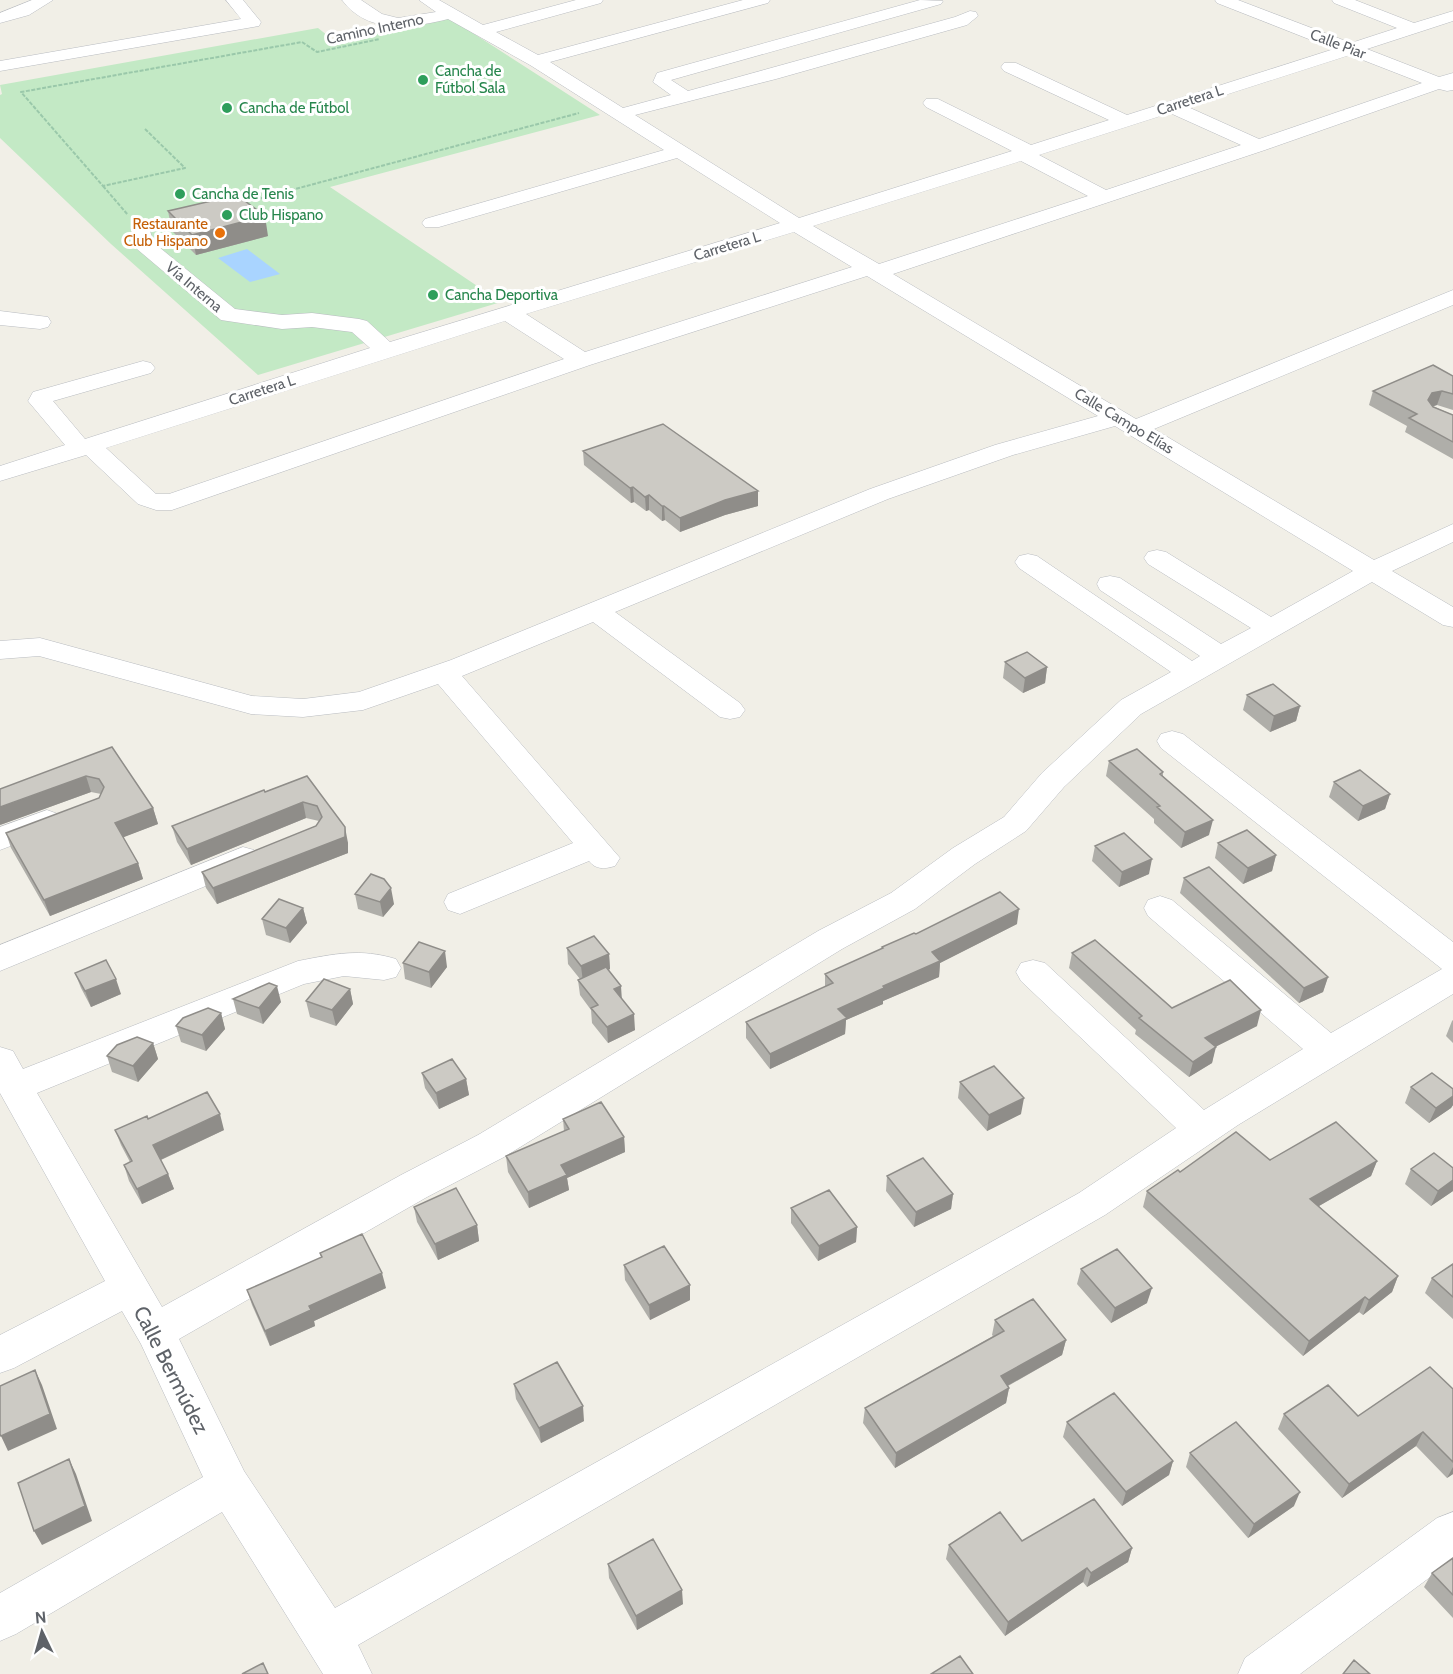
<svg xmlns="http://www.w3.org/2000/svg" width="1453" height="1674" viewBox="0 0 1453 1674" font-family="Cabin,sans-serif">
	<rect width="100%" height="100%" fill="#f1efe7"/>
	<path fill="#c3e9c5" d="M448,17L600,115L330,187L501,302L258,375L111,244L0,138V95L2,94L0,85L318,28L337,43Z"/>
	<path fill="#a9d4ff" d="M247,249L280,274L250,282L218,258Z"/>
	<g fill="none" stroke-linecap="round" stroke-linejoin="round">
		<defs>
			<path id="minor" d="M32,0H53L29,15L0,23V13Z
				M226,0H243L261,22L259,26L0,71V61L241,19Z
				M342,0H361L382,14L398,18L436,12L419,0H439L483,25L576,0H603L601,3L496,32L538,55L743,0H770L768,3L550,62L623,108L671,95L653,82L657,73L920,0L943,1L941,4L671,80L688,91L955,17L970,11L976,12L978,16L967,25L776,79L635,115L799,218L1012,151L926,107L923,103L926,99H938L1031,145L1109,120L1004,71L1001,67L1004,63H1016L1127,115L1334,49L1217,3L1215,0H1238L1351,43L1397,28L1334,3L1332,0H1355L1414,23L1453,11V21L1367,49L1439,77L1453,73V90L1447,91L1439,89L1265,150L893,274L1136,419L1453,290V305L1154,429L1374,560L1453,524V542L1392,571L1453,607V627L1443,625L1372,582L1141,714L1064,787L1026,831L975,864L915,909L842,949L504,1157L427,1197L179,1339L244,1471L335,1608L1079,1193L1176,1128L1021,981L1016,972L1021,963L1033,960L1045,963L1204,1110L1303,1049L1148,916L1144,908L1148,900L1160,896L1172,900L1331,1033L1442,969L1161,748L1157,741L1161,734L1172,731L1183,734L1453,942V994L1238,1125L1105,1215L358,1645L372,1674H323L222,1512L16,1634L0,1641V1593L203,1477L141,1344L122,1311L14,1368L0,1373V1335L105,1281L0,1093V1047L13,1051L23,1069L298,961C334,954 360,948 396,959L401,968L396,977L384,980L344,976L304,984L37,1093L162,1307L401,1175L478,1135L818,931L891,893L953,848L1004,817L1042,773L1121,700L1171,672L1019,568L1015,562L1019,556L1028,554L1037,556L1192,661L1200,656L1100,590L1097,584L1100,578L1110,576L1120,578L1221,644L1251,628L1148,564L1144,558L1148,552L1157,550L1166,552L1271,617L1353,571L1115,426L1013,455L888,499L615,612L740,703L745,710L740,717L730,719L720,717L593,622L462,676L620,858L615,866C605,869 596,870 589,861L460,914L448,910L444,902L448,894L573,843L438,684L363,710L303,717L251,714L39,656L0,659V641L40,638L252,696L303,699L359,692L451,660L870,489L995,445L1098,416L867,276L590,365L172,510H156L138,504L86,455L0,481V466L65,445L28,401L33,392L143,361L151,363L155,368L151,373L53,401L85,439L370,348L352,332L312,327L282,329L221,320L137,249L131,229L134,225L141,223L148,225L154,243L235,309L282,315L312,313L359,319L367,321L390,342L780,223L677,158L439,227H425L422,223L425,219L664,150L530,65L448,19C412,28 368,35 342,0ZM1350,55L1422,83L1259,139L1188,107ZM1170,113L1241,145L1106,190L1039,155ZM1021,161L1088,196L879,264L813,226ZM794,232L852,267L585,352L526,314ZM505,321L564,359L169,494H156L106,448Z
				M0,311L48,317L51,322L48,327L40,329L0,325Z
				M47,810L58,814L63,821L58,828L0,850V827Z
				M243,847L254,850L259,858L254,866L0,971V945Z
				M1453,1512V1560L1300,1674H1238L1245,1658L1437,1518Z"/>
		</defs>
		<use href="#minor" stroke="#b9bcc1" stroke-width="1"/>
		<path stroke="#9ac8aa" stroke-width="2" stroke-dasharray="4 1.5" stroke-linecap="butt" d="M145,129L185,168L103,186L21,92L302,42L317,52L380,39
			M103,186L128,215
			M243,203L579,113"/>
		<use href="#minor" fill="#fff" fill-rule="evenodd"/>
	</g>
	<path fill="#afaea9" d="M168,211L268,236L196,255L172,231Z
		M1453,376V410L1437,405L1433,406L1453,415V459L1405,432L1407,426L1369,405L1373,391Z
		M583,451L758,491V506L725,515L680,532L665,520L662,521L649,510L646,511L634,502L631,503L584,465Z
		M1005,662L1047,667L1045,683L1023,693L1003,678Z
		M1247,695L1300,706L1296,721L1270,732L1243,710Z
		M112,747L153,808L158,824L123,837L138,863L143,879L50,916L11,848L6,833L99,798L101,794L91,792L0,825Z
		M1109,761L1163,772V776L1209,835L1181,848L1154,823V819L1106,776Z
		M307,776L348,843V853L217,904L206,888L202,872L316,826L319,821L306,818L191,865L177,842L172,826Z
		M1334,782L1390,794L1385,809L1358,821L1329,797Z
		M1218,843L1276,855L1272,871L1243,884L1215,858Z
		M1095,846L1149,874L1119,887L1092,861Z
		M1184,878L1328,977L1323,992L1299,1003L1180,893Z
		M355,894L394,904L383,917L358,909Z
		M303,908L307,923L290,943L266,935L262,919Z
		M1017,924L940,963L939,977L883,1001V1004L846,1020L845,1034L770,1069L746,1038V1022L825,987V974L882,949V947L916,934Z
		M567,948L609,954L610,969L608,970L621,986V998L635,1030L608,1043L592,1023L591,1010L580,995L578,980L580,979L568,964Z
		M1072,953L1172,1008L1257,1026L1215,1047L1212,1063L1189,1077L1135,1034L1136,1030L1069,968Z
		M403,963L447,967L431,988L405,979Z
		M75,973L121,994L91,1007L81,988Z
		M350,989L353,1004L336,1026L310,1017L306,1001Z
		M233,999L281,1002L263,1024L237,1014Z
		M221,1013L225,1029L206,1051L181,1042L176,1026Z
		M1453,1020V1043L1446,1036L1452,1021Z
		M153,1043L158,1059L138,1082L112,1072L107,1056Z
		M422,1073L466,1079L469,1095L439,1109L425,1088Z
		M960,1082L1021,1114L987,1131L958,1098Z
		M1411,1087L1453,1089V1105L1451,1108L1429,1123L1405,1103Z
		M148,1119L224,1130L161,1160L168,1174L174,1189L142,1204L129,1181L124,1165L130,1162L121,1145L115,1130Z
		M563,1119L624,1137L625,1152L567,1178L569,1190L529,1208L508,1172L506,1156L564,1131Z
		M1270,1160L1377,1161L1371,1176L1319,1206L1398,1276L1392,1292L1363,1315L1359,1312L1303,1356L1143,1207L1147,1191L1180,1172Z
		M1453,1168V1191L1431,1206L1405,1184L1411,1169Z
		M887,1176L953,1194L951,1209L914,1227L886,1191Z
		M414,1207L477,1225L479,1241L438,1260L417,1222Z
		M791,1208L857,1227L856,1242L818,1261L791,1223Z
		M320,1253L386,1288L314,1321L315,1326L270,1346L252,1305L247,1290L321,1258Z
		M1453,1264V1319L1425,1293L1432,1278Z
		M624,1265L690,1300L650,1320L625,1280Z
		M1081,1269L1147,1303L1111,1323L1077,1284Z
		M995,1320L1066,1340L1062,1355L1008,1386L1009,1388L1006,1403L895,1468L863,1423L865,1408L993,1336L992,1335Z
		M514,1384L584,1421L541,1443L516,1399Z
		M1453,1389V1474L1447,1478L1416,1446L1342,1498L1278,1429L1284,1414L1358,1416Z
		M1067,1422L1173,1461L1169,1475L1122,1506L1063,1437Z
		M1190,1453L1294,1506L1248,1538L1186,1467Z
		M1022,1541L1132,1548L1128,1562L1087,1587L1083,1582L1005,1636L946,1559L949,1545Z
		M1453,1558V1618L1424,1587L1432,1573Z
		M608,1564L683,1604L637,1630L609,1578Z"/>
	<path fill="#8f8d89" d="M265,216L268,236L196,255L192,235Z
		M1442,391L1437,405L1428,408V400L1432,393Z
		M633,487L634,502L631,503L630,488Z
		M758,491V506L725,515L680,532V518L725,500Z
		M649,495V510L646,511L645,497Z
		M662,506H664L665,520L662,521Z
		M1047,667L1045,683L1023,693L1025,678Z
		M1300,706L1296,721L1270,732L1274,716Z
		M86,776L91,792L0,825V807Z
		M1390,794L1385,809L1358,821L1363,806Z
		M303,802L306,818L191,865L187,849Z
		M153,808L158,824L119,839L115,823Z
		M1213,820L1209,835L1181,848L1185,832Z
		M345,827L348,843V853L217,904L213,888Z
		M1276,855L1272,871L1243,884L1248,868Z
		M1152,859L1149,874L1119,887L1122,872Z
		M138,863L143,879L50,916L44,900Z
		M391,888L394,904L383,917L380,902Z
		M303,908L307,923L290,943L286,928Z
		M1019,909L1017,924L940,963L939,977L883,1001V1004L846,1020L845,1034L770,1069V1054L838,1009L883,986L932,952Z
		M445,951L447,967L431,988L429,972Z
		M609,954L610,969L583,982L581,966Z
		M1328,977L1323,992L1299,1003L1304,988Z
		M116,979L121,994L91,1007L85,991Z
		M277,986L281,1002L263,1024L259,1008Z
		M621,986L622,1001L614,989Z
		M350,989L353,1004L336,1026L332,1010Z
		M1261,1010L1257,1026L1201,1054L1205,1038Z
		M221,1013L225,1029L206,1051L202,1035Z
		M634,1014L635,1030L608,1043L607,1027Z
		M153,1043L158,1059L138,1082L133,1066Z
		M1216,1047L1212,1063L1189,1077L1193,1062Z
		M466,1079L469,1095L439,1109L436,1093Z
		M1453,1096V1105L1451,1108L1429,1123L1436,1108Z
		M1024,1098L1021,1114L987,1131L989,1115Z
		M220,1114L224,1130L158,1161L153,1145Z
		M624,1137L625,1152L567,1178L569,1190L529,1208L528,1192L561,1165Z
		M1377,1161L1371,1176L1305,1214L1310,1199Z
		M168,1174L174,1189L142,1204L137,1189Z
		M1453,1180V1191L1431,1206L1438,1191Z
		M953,1194L951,1209L914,1227L916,1212Z
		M477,1225L479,1241L438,1260L435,1244Z
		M857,1227L856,1242L818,1261L819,1246Z
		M382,1273L386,1288L314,1321L315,1326L270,1346L265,1331L309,1306Z
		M1398,1276L1392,1292L1363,1315L1369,1300Z
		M690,1285V1300L650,1320L649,1305Z
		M1152,1288L1147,1303L1111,1323L1115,1308Z
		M1365,1297L1359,1312L1303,1356L1309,1341Z
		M1066,1340L1062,1355L998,1391L1001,1376Z
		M35,1370L42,1385L57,1429L8,1451L1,1436Z
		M1009,1388L1006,1403L895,1468L896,1453Z
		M583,1406L584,1421L541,1443L539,1428Z
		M1423,1432L1416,1446L1342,1498L1349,1484Z
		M69,1459L76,1474L92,1521L42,1545L34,1531Z
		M1173,1461L1169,1475L1122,1506L1126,1492Z
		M1453,1467V1474L1447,1478Z
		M1300,1492L1294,1506L1248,1538L1254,1524Z
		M1132,1548L1128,1562L1087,1587L1091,1573Z
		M1087,1568L1083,1582L1005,1636L1008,1622Z
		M682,1590L683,1604L637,1630L636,1616Z"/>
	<path fill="#cccac4" stroke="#8f8d89" stroke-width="1.5" d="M237,195L265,216L192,235L168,211Z
		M1433,365L1453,376V394L1442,391L1432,393L1428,400L1433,407L1453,415V442L1409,418L1417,414L1373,391Z
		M663,424L758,491L725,500L680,518L664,506H662L649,495L645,497L633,487L630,488L583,451Z
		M1027,652L1047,667L1025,678L1005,662Z
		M1273,684L1300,706L1274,716L1247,695Z
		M112,747L153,808L115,823L138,863L44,900L6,833L99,798L104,787L99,779L86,776L0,807V789Z
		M1137,749L1163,772L1160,774L1213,820L1185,832L1157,807L1160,806L1109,761Z
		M1360,770L1390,794L1363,806L1334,782Z
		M307,776L345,827V837L213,888L202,872L316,826L322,817L317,806L303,802L187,849L172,826L264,790L265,792Z
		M1247,830L1276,855L1248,868L1218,843Z
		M1124,833L1152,859L1122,872L1095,846Z
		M1209,867L1328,977L1304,988L1184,878Z
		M371,874L384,879L391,888L380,902L355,894Z
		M1000,892L1019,909L932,952L940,961L883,986L884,988L838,1009L847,1018L770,1054L746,1022L833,983L825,974L883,948L882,947L914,933L916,934Z
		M279,899L303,908L286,928L262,919Z
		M594,936L609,954L581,966L567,948Z
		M1095,940L1172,1008L1230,980L1261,1010L1205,1038L1216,1047L1193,1062L1139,1018L1142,1016L1072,953Z
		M419,942L445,951L429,972L403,963Z
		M106,960L116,979L85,991L75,973Z
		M606,967L621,986L614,989L634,1014L607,1027L591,1008L598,1005L578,980Z
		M324,979L350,989L332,1010L306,1001Z
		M269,983L277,986L259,1008L233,999Z
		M208,1008L221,1013L202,1035L176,1026L183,1018Z
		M137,1037L153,1043L133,1066L107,1056L117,1045Z
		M452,1059L466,1079L436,1093L422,1073Z
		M994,1066L1024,1098L989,1115L960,1082Z
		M1432,1073L1453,1089V1096L1436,1108L1411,1087Z
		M207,1092L220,1114L153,1145L168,1174L137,1189L124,1165L132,1161L115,1130L147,1116L148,1119Z
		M601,1102L624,1137L561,1165L567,1175L528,1192L506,1156L569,1129L563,1119Z
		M1336,1122L1377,1161L1310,1199L1398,1276L1369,1300L1365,1297L1309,1341L1147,1191L1178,1170L1180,1172L1236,1132L1270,1160Z
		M1434,1153L1453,1168V1180L1438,1191L1411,1169Z
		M923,1158L953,1194L916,1212L887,1176Z
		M456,1188L477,1225L435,1244L414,1207Z
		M829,1190L857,1227L819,1246L791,1208Z
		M362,1234L382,1273L309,1306L311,1310L265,1331L247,1290L322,1257L320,1253Z
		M664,1246L690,1285L649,1305L624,1265Z
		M1117,1249L1152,1288L1115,1308L1081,1269Z
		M1453,1264V1297L1432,1278Z
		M1033,1299L1066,1340L1001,1376L1009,1388L896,1453L865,1408L1004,1331L995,1320Z
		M557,1362L583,1406L539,1428L514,1384Z
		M1430,1367L1453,1389V1462L1423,1432L1349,1484L1284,1414L1328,1385L1358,1416Z
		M35,1370L50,1414L1,1436L0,1434V1386Z
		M1114,1393L1173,1461L1126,1492L1067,1422Z
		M1236,1422L1300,1492L1254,1524L1190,1453Z
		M69,1459L85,1506L34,1531L18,1483Z
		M1094,1499L1132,1548L1091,1573L1087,1568L1008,1622L949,1545L1000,1512L1022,1541Z
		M653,1539L682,1590L636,1616L608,1564Z
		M1453,1558V1595L1432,1573Z
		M960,1656L973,1674H931Z
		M1354,1660L1370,1674H1343Z
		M263,1663L268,1674H242Z"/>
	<g fill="#2e9e5b" stroke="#fff" stroke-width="2">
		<circle cx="423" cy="80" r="6"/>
		<circle cx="227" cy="108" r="6"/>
		<circle cx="180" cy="194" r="6"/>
		<circle cx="227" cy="215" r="6"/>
		<circle cx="433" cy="295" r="6"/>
	</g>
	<circle fill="#e8710a" stroke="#fff" stroke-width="2" cx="220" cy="233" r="6"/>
	<g text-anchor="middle" stroke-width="6" stroke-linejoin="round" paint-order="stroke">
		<g font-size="15" fill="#5e6268" stroke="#fff">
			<text transform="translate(375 29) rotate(-12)" y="5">Camino Interno</text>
			<text transform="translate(1338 44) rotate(21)" y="5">Calle Piar</text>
			<text transform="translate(1190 100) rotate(-18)" y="5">Carretera L</text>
			<text transform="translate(727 246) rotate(-17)" y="5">Carretera L</text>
			<text transform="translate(194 287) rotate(40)" y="5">Vía Interna</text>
			<text transform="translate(262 390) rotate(-18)" y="5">Carretera L</text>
			<text transform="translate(1124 421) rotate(31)" y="5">Calle Campo Elías</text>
		</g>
		<g font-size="15" fill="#27864d" stroke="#fff" text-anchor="start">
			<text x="435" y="76">Cancha de<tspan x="435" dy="17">Fútbol Sala</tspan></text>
			<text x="239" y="113">Cancha de Fútbol</text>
			<text x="192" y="199">Cancha de Tenis</text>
			<text x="239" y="220">Club Hispano</text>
			<text x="445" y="300">Cancha Deportiva</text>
		</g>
		<g font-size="15" fill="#c56008" stroke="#fff" text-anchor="end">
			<text x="208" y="229">Restaurante<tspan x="208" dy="17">Club Hispano</tspan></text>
		</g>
		<g font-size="21" fill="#5e6268" stroke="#fff">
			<text transform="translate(171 1370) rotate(63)" y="7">Calle Bermúdez</text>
		</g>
	</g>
	<g transform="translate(42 1632) rotate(355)" stroke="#ffffff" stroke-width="4.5" paint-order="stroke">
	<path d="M0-4.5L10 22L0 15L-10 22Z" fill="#5e6268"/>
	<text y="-9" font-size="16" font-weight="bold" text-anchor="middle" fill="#5e6268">N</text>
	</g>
</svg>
